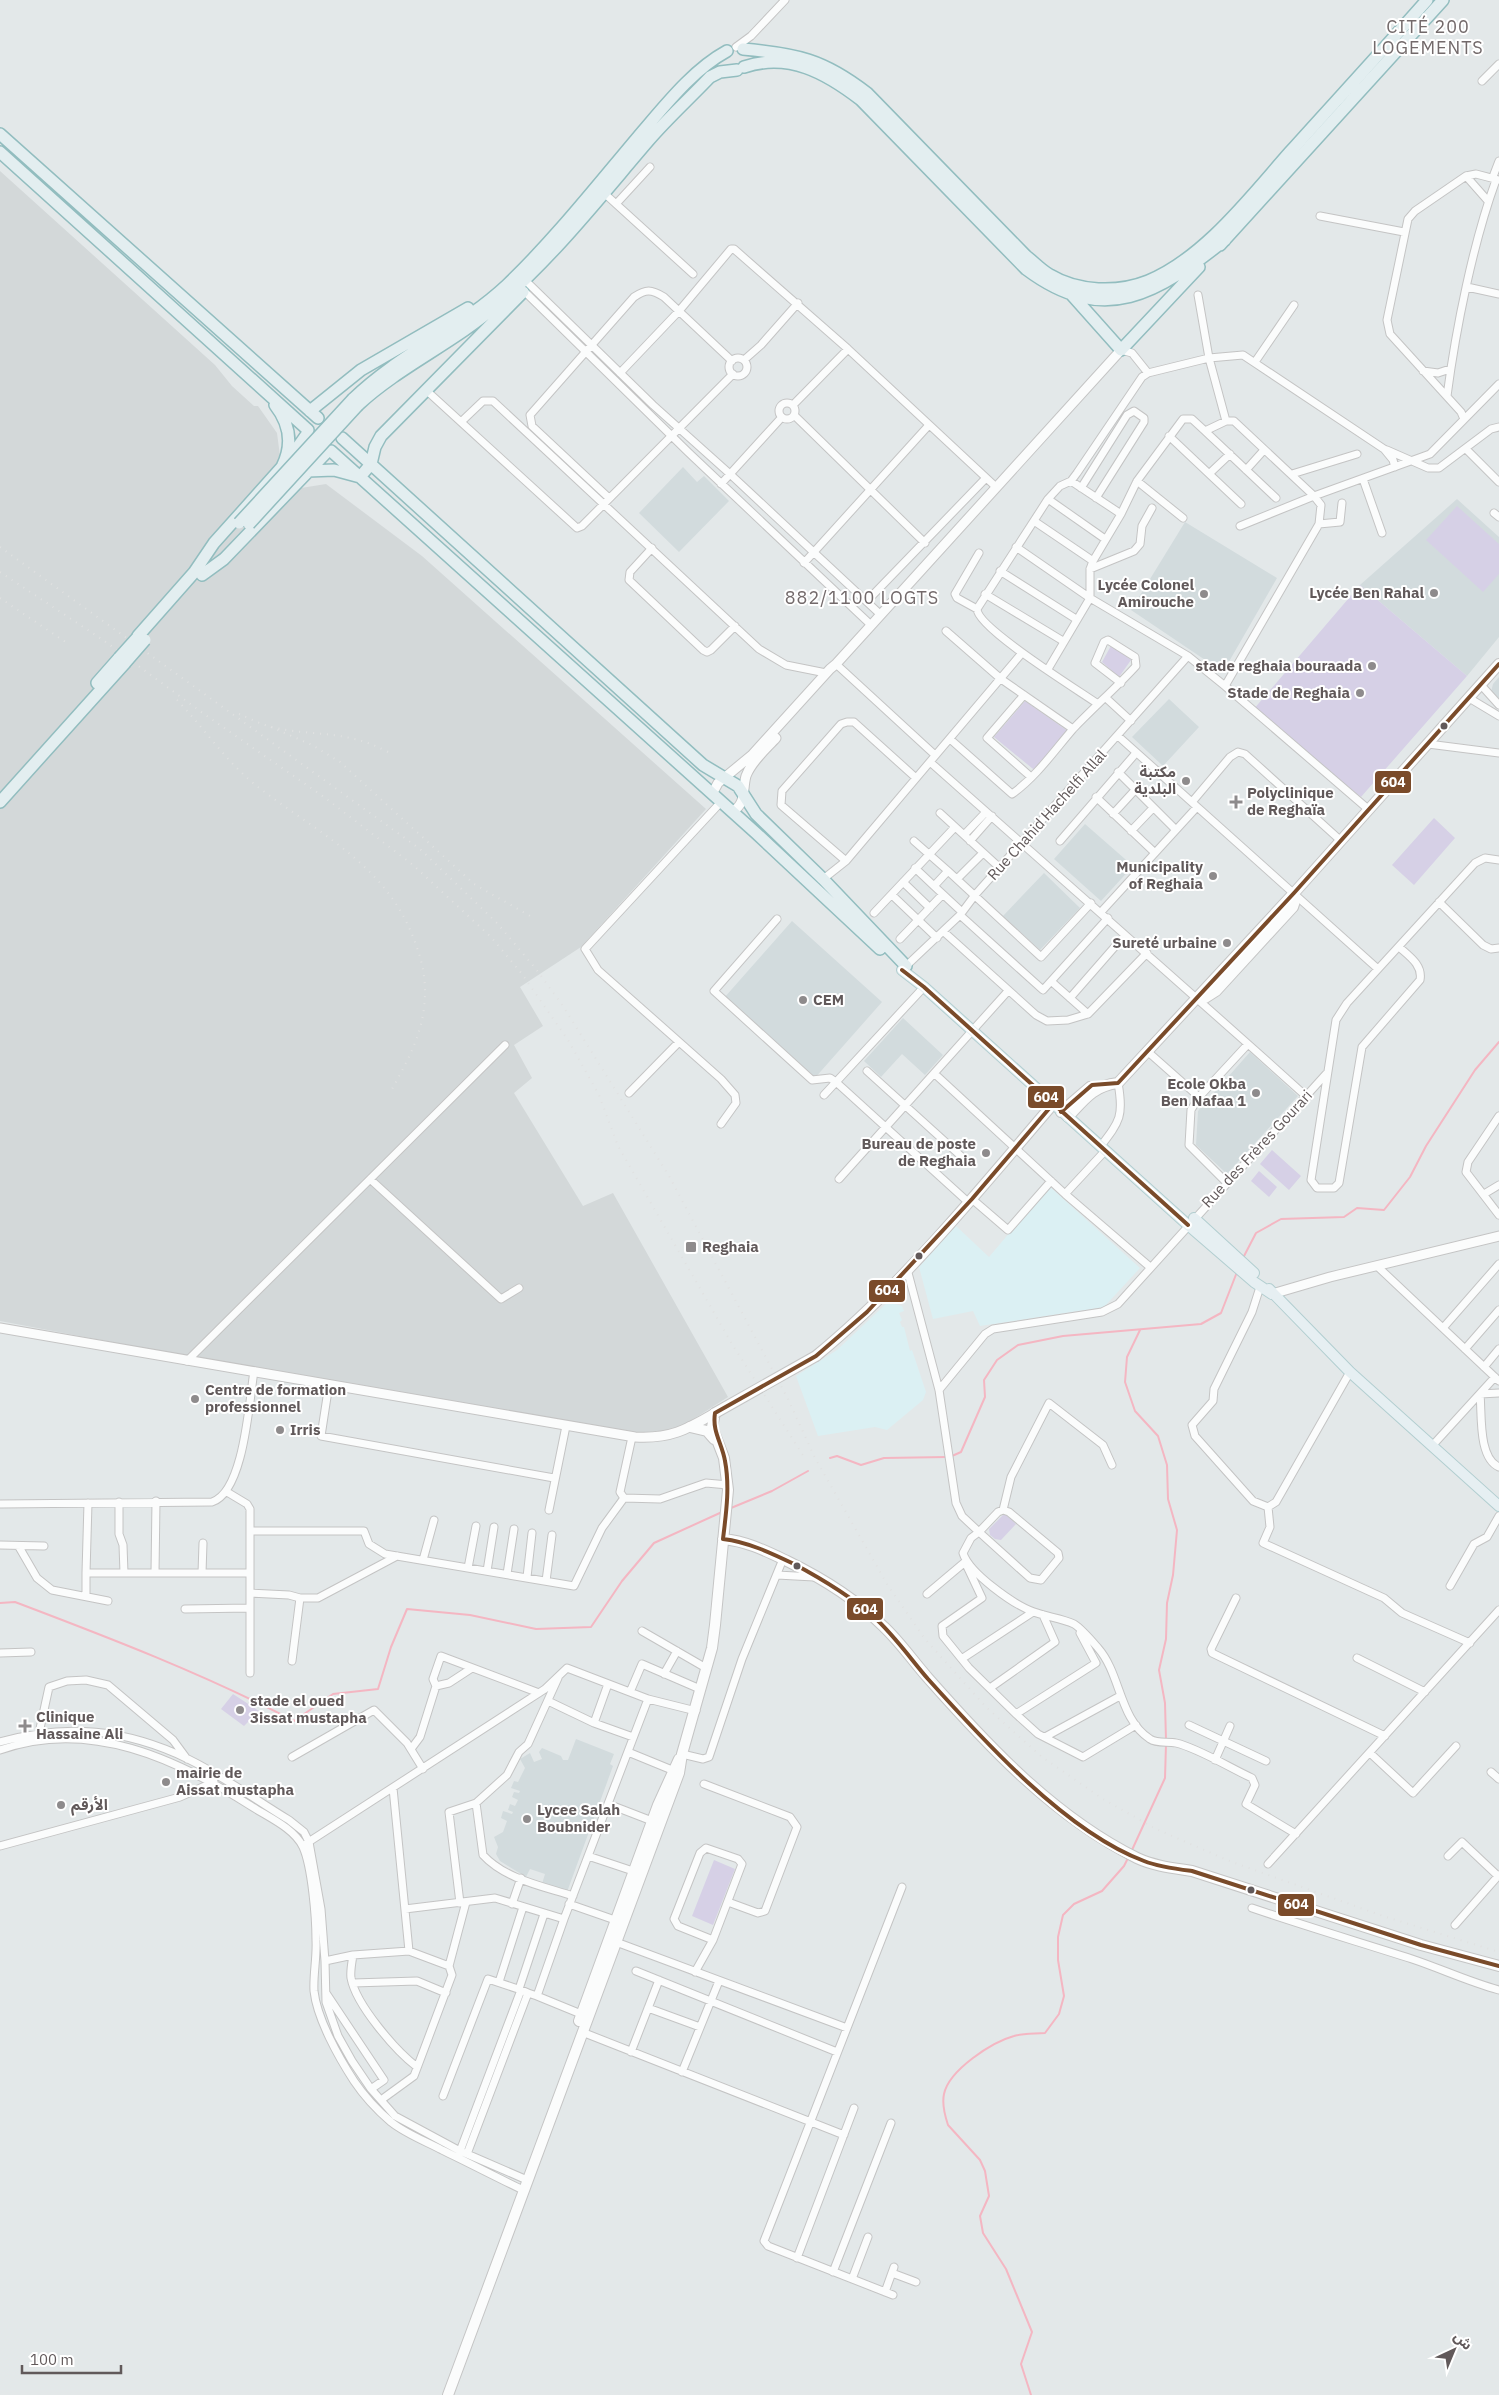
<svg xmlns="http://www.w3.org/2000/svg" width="1499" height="2395" viewBox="0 0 1499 2395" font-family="'IBM Plex Sans','Noto Sans Arabic',sans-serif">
	<rect width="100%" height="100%" fill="#e3e8e9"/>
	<path fill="#dbf0f3" d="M1049,1186L1140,1268L1104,1307L980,1326L973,1311L933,1319L919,1267L956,1226L989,1257Z
		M888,1302L902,1306L904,1311L899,1313L902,1320L900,1322L902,1327H904L910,1351L912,1350L926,1392L923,1400L887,1430L875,1427L818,1436L796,1376L837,1350Z"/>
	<path fill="#d3d8d9" d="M0,171L215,365L232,386L254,406H258L277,433L280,456L278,466L301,488L326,484L422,556L706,809L581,947L520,987L543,1026L514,1045L532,1078L514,1093L583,1206L613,1193L728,1397L681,1427L662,1432L639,1435L228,1364L0,1321Z"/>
	<path fill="#d2dbdd" d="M683,467L697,482L704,476L729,501L679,552L639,513Z
		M1457,499L1499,537V637L1467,676L1360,585Z
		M1185,522L1277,578L1223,672L1131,610Z
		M1499,677V701L1490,696L1493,684Z
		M1169,699L1199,727L1163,766L1132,737Z
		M1085,824L1133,866L1101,901L1054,859Z
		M1044,873L1080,908L1040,950L1003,916Z
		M792,921L882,1002L814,1079L724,998Z
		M903,1018L943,1055L925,1075L902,1054L881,1077L864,1061Z
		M1250,1052L1298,1096L1227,1174L1196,1145L1198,1111Z
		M576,1739L614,1754L610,1764L613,1766L567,1892L542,1884L545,1874L530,1869L526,1877L500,1861L496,1854L498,1847L494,1837L503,1832L507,1821L501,1818L503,1811L512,1814L513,1812L508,1810L510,1804L515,1806L518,1800L512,1797L514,1792L519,1793L520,1791L511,1788L514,1781L518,1782L525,1768L520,1759L530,1753L534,1762L542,1759L539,1752L542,1748L561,1756L563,1760H568Z"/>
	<path fill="#d6d0e6" d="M1457,506L1499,544V574L1483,592L1426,540Z
		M1360,585L1467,676L1361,797L1253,710Z
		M1112,644L1131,660L1119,677L1102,662Z
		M1025,701L1072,734L1038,773L994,737Z
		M1434,818L1455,838L1414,885L1392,865Z
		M1272,1150L1301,1176L1289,1190L1260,1164Z
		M1259,1171L1277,1187L1269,1197L1251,1181Z
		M1003,1515H1006L1016,1524L1001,1540L995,1539L990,1535L989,1529Z
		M233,1694L259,1711L244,1726L221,1709Z
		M714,1860L735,1869L713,1925L692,1916Z"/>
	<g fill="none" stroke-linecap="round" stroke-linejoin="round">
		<path stroke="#f4b6c2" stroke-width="2" d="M1243,1258L1256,1233L1281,1219L1344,1217L1357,1208L1384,1210L1410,1177L1426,1146L1475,1070L1499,1042
			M1140,1330L1127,1357L1125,1382L1135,1411L1158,1436L1167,1465L1168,1499L1177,1530L1173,1575L1167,1603L1166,1639L1159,1670L1165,1703L1166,1740
			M952,1456L961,1452L985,1397L984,1380L997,1360L1018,1345L1063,1336L1201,1324L1221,1313L1237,1272
			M830,1458L837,1456L861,1465L884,1458L947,1457
			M731,1508L772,1491L808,1471
			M0,1603L15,1602C110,1638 204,1674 294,1721L333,1694L378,1689L391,1647L407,1609L470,1615L536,1629L591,1627L622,1581L654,1543L722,1512
			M1132,1850L1165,1778L1166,1744
			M1031,2395L1021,2364L1032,2332L1006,2269L983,2233L980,2216L989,2196L985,2171L980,2160L948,2125C945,2116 942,2103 944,2094C949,2070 992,2042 1014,2036C1024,2033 1035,2034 1045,2033L1059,2014L1064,1996L1058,1960V1937L1063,1915L1074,1904L1102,1891L1124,1866L1129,1856"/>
		<defs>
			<path id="minor" d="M736,47L751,36L785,0
				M1482,81L1499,64
				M1494,174L1499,161
				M1466,176L1488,201
				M604,193L693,274
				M616,204L650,167
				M1320,216L1404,232
				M529,284L653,405L730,474L881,615
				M1467,287L1499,294
				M524,291L688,452L871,625
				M1198,295L1209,358L1226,421
				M1121,350L1132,353L1148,373
				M729 367a9 9 0 1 1 18 0a9 9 0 1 1-18 0Z
				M744,360L761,345L798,303
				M1255,362L1294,305
				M1423,371L1438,373L1450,369
				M620,373L679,311L731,249H734L848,349L996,487
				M427,391L577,528L582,526L733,374
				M1447,396C1456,328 1473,243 1496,180
				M779 411a8 8 0 1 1 16 0a8 8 0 1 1-16 0Z
				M793,405L848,349
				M794,415L925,543
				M1464,419L1461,412L1390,334L1387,320L1408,219L1415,211L1466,176L1476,174L1499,180
				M462,421L483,401H493L759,649L786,665L826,673
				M1205,431L1276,498
				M1169,436L1241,504
				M1466,449L1499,482
				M1387,450L1428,468H1439L1491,429L1499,427
				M1246,470L1264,450
				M1210,473L1230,454
				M1292,474L1357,454
				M1363,479L1382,533
				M1071,481L1121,514
				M1137,481L1183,518
				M721,484L782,417
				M1081,488L1127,415L1134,411L1144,418V422L1096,498
				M609,498L532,426L530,415L634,297C646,289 651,289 664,297L732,361
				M1048,499L1105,539
				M1494,513L1499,517
				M1034,521L1093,561
				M1319,524L1340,522L1342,503
				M1016,547L1090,598L1188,656L1225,686L1368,809
				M652,548L630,572L629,580L703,650L707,652L711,650L735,626
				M804,563L929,425
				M1090,569L1134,551L1140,544L1142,526L1152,508
				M1000,571L1076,619
				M985,594L1063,641
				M867,601L986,478
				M977,609L957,598L955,594L979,553
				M946,631L1001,679L1073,729
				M836,664L935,755
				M1048,669L1090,598V569L1093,561L1121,514L1137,481L1183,419H1192L1205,431L1226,421H1234L1314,496L1240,526
				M1481,685L1499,705
				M1225,686L1319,524L1321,505L1314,496L1430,454L1499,384
				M1024,695L987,738L1031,777
				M1106,698L1131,721
				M1469,698L1499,716
				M1098,704C1078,690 977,628 977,609L1048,499L1060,486L1071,481L1077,473L1142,377L1148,373L1209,358L1243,355L1384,449L1393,460L1395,467
				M1118,736L1378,969
				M950,739L1012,794C1036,777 1054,751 1073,729C1094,707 1116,688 1136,666L1135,657L1108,640L1104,642L1095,663L1121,683
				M1428,744L1499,753
				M930,762L1248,1044L1199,1097L1191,1110L1189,1145L1227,1183
				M1118,772L1175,829
				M1096,797L1154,852
				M721,802L585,949L598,970L721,1079L735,1095L736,1103L721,1124
				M1192,802L1230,757L1238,752L1245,754L1340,840
				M940,813L1000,868
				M1113,814L1135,790
				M1131,831L1153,808
				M964,835L986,812
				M914,841L948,871
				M970,841L992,816
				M1060,841L1136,753
				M846,861L781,805L782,791L841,724L847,722H854L916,778
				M915,868L934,886
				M957,879L983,853
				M822,880L846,861L1022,653
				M903,882L930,908
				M892,895L937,938
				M1439,902L1483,945L1491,949L1499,948
				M962,912L934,886L948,871L1041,957L1091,903
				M1101,912L1197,807
				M874,913L955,827
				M960,915L1043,990L1108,918
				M777,919L714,991L812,1080L830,1078L836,1082L968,1202
				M944,932L1036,1015L1047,1021L1068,1020L1088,1014L1147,953
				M900,939L942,895
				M1399,947C1409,956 1423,965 1420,980L1362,1047L1339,1183L1334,1188H1317L1311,1180L1336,1020L1347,1003L1475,863L1485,858L1499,860
				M904,968L960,915L975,895L1188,656
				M1052,982L1088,1014
				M1070,998L1125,935
				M1248,1044L1307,1097
				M1147,1051L1199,1097
				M867,1071L962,1157
				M936,1075L1065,1194L1150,1267
				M629,1093L679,1042
				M824,1095L924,987
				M1499,1116L1468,1162L1466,1172L1499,1215
				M1100,1147C1120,1121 1124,1116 1118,1083
				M370,1179L501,1299L519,1288
				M839,1179L1008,991
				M1065,1194L1105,1151
				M1484,1194L1499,1185
				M972,1199L1008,1230L1051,1181
				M1377,1266L1499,1381
				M907,1269L939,1390L956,1503L962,1516L979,1532L971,1538L963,1553C969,1573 1014,1605 1034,1612C1047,1617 1061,1618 1074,1624C1082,1629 1092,1641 1098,1648C1121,1674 1119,1719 1150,1739C1157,1744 1168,1741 1176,1743C1198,1748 1230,1768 1252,1778L1255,1785L1246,1804L1296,1834
				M1260,1287L1252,1312L1214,1389L1213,1401L1192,1425L1195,1436L1253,1501L1268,1507L1276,1502L1350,1372
				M1443,1328L1499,1264
				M1465,1349L1499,1310
				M187,1361L505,1045
				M1484,1367L1499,1349
				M329,1384L321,1436L554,1478
				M939,1390L985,1334L993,1329L1102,1312L1118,1304L1326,1074
				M1499,1393L1480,1394C1482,1414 1478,1458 1499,1467
				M1432,1446L1495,1377
				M227,1492L247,1504L250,1509V1673
				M624,1498L620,1492L632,1437
				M119,1502V1534L123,1545L124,1573
				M88,1503L86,1573H250
				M0,1504L212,1502C244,1492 249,1402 254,1371
				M1268,1507L1270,1527L1263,1543L1384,1598L1402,1613L1470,1643
				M549,1510L566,1426
				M1003,1510L1009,1512L1058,1553L1059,1558L1041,1580L1030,1578L979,1532L998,1512Z
				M1003,1510L1011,1477L1049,1403L1103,1445L1112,1465
				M250,1531H364L369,1544L385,1554L574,1586L602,1528L624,1498L660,1499L706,1483L728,1485
				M0,1545L44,1546
				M19,1547L37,1578L52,1590L108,1601
				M423,1560L434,1520
				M468,1568L476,1526
				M487,1571L494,1527
				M155,1573L156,1501
				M202,1573L203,1543
				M507,1574L514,1529
				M777,1575L814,1577
				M527,1577L532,1533
				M546,1581L552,1535
				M1450,1586L1474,1544L1487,1537L1499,1516
				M250,1593L289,1595L300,1598L292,1661
				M927,1594L965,1562L982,1598L942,1626L943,1636L969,1668L1016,1714L1038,1734L1083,1757L1136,1725
				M86,1596V1573
				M300,1598H318L397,1556
				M1236,1598L1211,1649L1212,1653L1385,1736
				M185,1609L250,1608
				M642,1631L706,1668
				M0,1653L31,1652
				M963,1658L1033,1612
				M1357,1658L1425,1692
				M664,1674L677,1651
				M558,1678L528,1744L519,1752L507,1775L476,1803L483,1855C505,1879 542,1886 573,1896
				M436,1686L449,1683L472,1668
				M990,1688L1055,1642L1043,1615
				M630,1692L642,1664L700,1689
				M548,1701L594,1723L633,1737
				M1016,1714L1096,1663L1080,1633
				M594,1723L608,1684
				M1189,1725L1266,1761
				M39,1733L49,1687L67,1681L86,1680L108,1685L173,1740L187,1759
				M1045,1737L1120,1696
				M0,1742C66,1723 126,1729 188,1759C223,1776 256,1800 289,1820L304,1832L309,1842L321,1909L325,1961L326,2002L338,2036L352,2061L371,2089L395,2116L460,2151L527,2180
				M411,1749L420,1737L436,1686L433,1679L441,1656L539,1693
				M0,1750C89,1718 177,1759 251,1806C268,1817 294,1828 303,1847C312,1867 316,1918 316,1940C317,1957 313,1975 314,1991C317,2019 339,2058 354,2081C364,2096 377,2110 391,2122C406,2134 425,2141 442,2150C469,2163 496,2177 523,2190
				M628,1752L672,1770
				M1370,1753L1413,1793L1456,1746
				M682,1754L703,1759L709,1757L742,1659L783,1559
				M292,1757L374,1710L407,1743L423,1769
				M1215,1760L1230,1726
				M1491,1772L1499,1779
				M704,1784L790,1817L797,1827L765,1911L758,1913L728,1902
				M608,1804L652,1821
				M307,1843L545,1689L567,1668L648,1699L696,1711
				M0,1846L180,1797L214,1782
				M588,1856L633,1871
				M1448,1856L1462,1842L1498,1876
				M1268,1864L1499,1610
				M460,1903L449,1812L476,1803
				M512,1904L521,1878
				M569,1904L615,1920
				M1252,1908C1305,1926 1359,1942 1412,1959C1442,1969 1469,1982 1499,1990
				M405,1909L495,1898L564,1919L537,1996L581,2014
				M564,1919L648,1699
				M1455,1925L1499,1875
				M616,1942L847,2028
				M353,1955C352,1962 350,1971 351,1978C356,2005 396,2051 417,2067
				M325,1961L353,1955L409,1951L393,1788
				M449,1966L466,1902
				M636,1971L837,2052
				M695,1972L713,1940L742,1864L738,1859L706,1848L700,1853L674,1919L678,1926L713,1940
				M499,1982L523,1907
				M353,1983L417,1981L446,1993
				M519,1989L544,1914
				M326,1993L384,2080L371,2089
				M648,2008L700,2027
				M582,2032L844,2135
				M631,2052L659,1980
				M682,2072L719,1981
				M443,2096L488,1979L521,1990
				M381,2100L414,2076L452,1975L449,1966L409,1951
				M460,2151L521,1990L528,1993
				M467,2154L528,1993L537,1996
				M797,2258L854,2108
				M833,2272L891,2123
				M892,2273L916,2282
				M852,2279L868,2237
				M885,2292L894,2267
				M893,2295L768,2246L764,2241L902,1887"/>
			<path id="tertiary" d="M712,794L718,783L752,755L830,669L836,664L1121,350
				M732,812C747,803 742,790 746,776C751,762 766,749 776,738
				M1272,1294L1330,1277L1499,1236
				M0,1328L635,1437C670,1439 686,1430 715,1413"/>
			<path id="secondary" d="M1196,998H1205L1216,991L1293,907L1295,901L1294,893
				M1061,1112L1090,1087
				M1068,1117C1084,1100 1093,1086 1118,1083L1294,893L1499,664
				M816,1356C904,1284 979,1190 1053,1104
				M690,1427L707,1431L714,1439
				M723,1539C746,1541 766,1551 787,1561C822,1578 856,1599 884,1627C900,1642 913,1661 928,1678C988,1746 1054,1817 1137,1858C1154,1866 1173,1868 1192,1871L1421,1945L1499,1966
				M579,2021L658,1805L679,1759
				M448,2395L679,1773L682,1754L712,1648L715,1625L728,1490L724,1458L712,1427L715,1413"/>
			<path id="primary" d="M902,970L924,987L1188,1225L1254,1282L1272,1294
				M1194,1218L1254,1273
				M1269,1289L1350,1372L1499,1506"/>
			<path id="trunk" d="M743,49C797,54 823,59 867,93L1026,256C1034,262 1041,270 1050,275C1078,292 1118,293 1148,281C1204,258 1251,196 1290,152C1336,101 1382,51 1427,0
				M744,67C789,52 826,73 861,100L1026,269C1105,328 1158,293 1225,240
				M0,134L318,418
				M0,152L308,430
				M1220,245L1443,0
				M1072,295L1121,350L1199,267
				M353,399C399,354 460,329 507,285C556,238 599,183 643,131C667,103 694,69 727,51
				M358,405C400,366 454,343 497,305C554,256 600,197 649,140C668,118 690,98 710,77L720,72L737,70
				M310,411L361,370L468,308
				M342,438L703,765L738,786L756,814L823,879L906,966
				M331,451L756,833L880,949
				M288,461L307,434
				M308,471L334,470L360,477L371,464L375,447L381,436L523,292
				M193,574L214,543L282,467C293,445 290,424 275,405
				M202,575L224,559L327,452
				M138,636L198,568
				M97,683L119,658
				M0,802L125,663"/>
		</defs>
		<use href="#minor" stroke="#c4c4c4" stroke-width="9"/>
		<use href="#tertiary" stroke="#c4c4c4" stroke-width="11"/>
		<use href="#secondary" stroke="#c5c5c5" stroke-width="12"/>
		<use href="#primary" stroke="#b2ced0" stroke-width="12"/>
		<use href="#trunk" stroke="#92bdbf" stroke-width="14"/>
		<use href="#minor" stroke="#fbfcfc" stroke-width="7"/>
		<use href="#tertiary" stroke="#fbfcfc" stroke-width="9"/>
		<use href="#secondary" stroke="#fbfcfc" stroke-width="10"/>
		<use href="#primary" stroke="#e6eff2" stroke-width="10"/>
		<use href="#trunk" stroke="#e3eef0" stroke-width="11"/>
		<path stroke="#e0e1e1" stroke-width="2" stroke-dasharray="1 6" stroke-linecap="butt" d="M0,547L420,849L497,923L536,969L563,1006L669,1176L788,1399L815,1458L887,1584L925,1639L986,1707L1042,1757L1103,1799L1156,1829L1232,1862L1383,1916L1499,1952
			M0,572L103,640L204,714L324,797L413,865L491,937L522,974L568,1040L599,1095L618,1146L732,1344L804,1457
			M0,598L67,643
			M177,700C206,730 228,765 262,790C323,836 390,868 416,945C425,968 427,991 423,1015C418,1043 404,1067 391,1091
			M239,714C249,718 260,724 271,727C314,737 345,729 388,752
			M271,727L312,745L340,762L474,884L530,916"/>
		<defs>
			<path id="secondary-bridge" d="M715,1413L816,1356"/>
			<path id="trunk-bridge" d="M239,523L353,399
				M249,524L358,405
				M119,658L137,638
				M125,663L145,640"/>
		</defs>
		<use href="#secondary-bridge" stroke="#c5c5c5" stroke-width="12" stroke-linecap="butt"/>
		<use href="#trunk-bridge" stroke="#92bdbf" stroke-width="14" stroke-linecap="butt"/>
		<use href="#secondary-bridge" stroke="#fbfcfc" stroke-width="10"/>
		<use href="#trunk-bridge" stroke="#e3eef0" stroke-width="11"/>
		<defs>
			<path id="bus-1" d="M902,970L924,987L1188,1225
				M1053,1104L972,1199L867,1312L816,1356L715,1413C712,1432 722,1443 725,1461C730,1487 726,1514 723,1539C748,1542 771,1553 794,1564C822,1579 849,1595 873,1616C894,1635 910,1658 928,1679C983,1740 1066,1832 1144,1861C1159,1867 1176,1869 1192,1871L1421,1945L1499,1966
				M1061,1112L1092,1085L1118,1083L1294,893L1499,664"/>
		</defs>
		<use href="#bus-1" stroke="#fff" stroke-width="8"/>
		<use href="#bus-1" stroke="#7a4b2a" stroke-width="4"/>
	</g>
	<g fill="#8e8b8c" stroke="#fff" stroke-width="2">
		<circle cx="1434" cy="593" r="5"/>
		<circle cx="1204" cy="594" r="5"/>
		<circle cx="1372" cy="666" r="5"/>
		<circle cx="1360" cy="693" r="5"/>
		<circle cx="1186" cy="781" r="5"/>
		<path d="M1233.5 794.5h5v5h5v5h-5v5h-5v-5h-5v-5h5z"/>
		<circle cx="1213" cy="876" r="5"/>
		<circle cx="1227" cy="943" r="5"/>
		<circle cx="803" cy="1000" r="5"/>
		<circle cx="1256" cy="1093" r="5"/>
		<circle cx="986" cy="1153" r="5"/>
		<rect x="685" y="1241" width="12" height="12" rx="2.5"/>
		<circle cx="195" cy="1399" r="5"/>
		<circle cx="280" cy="1430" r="5"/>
		<circle cx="240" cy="1710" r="5"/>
		<path d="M22.5 1718.5h5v5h5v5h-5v5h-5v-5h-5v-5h5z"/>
		<circle cx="166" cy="1782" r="5"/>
		<circle cx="61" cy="1805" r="5"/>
		<circle cx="527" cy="1819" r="5"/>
	</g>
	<g fill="#61595a" stroke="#fff" stroke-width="2">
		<circle cx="1444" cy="726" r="4.5"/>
		<circle cx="919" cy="1256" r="4.5"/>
		<circle cx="797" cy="1566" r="4.5"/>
		<circle cx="1251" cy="1890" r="4.5"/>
	</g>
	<g text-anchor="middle" stroke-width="4" stroke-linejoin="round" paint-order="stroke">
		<g font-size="15" font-weight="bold" fill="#61595a" stroke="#fff" text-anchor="start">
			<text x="1194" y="590" text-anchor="end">Lycée Colonel<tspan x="1194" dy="17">Amirouche</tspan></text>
			<text x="1424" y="598" text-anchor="end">Lycée Ben Rahal</text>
			<text x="1362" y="671" text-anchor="end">stade reghaia bouraada</text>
			<text x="1350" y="698" text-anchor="end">Stade de Reghaia</text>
			<text x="1176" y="777" text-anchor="end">مكتبة<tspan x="1176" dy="17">البلدية</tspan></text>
			<text x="1247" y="798">Polyclinique<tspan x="1247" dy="17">de Reghaïa</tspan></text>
			<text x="1203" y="872" text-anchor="end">Municipality<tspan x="1203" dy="17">of Reghaia</tspan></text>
			<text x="1217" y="948" text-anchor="end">Sureté urbaine</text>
			<text x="813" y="1005">CEM</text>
			<text x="1246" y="1089" text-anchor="end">Ecole Okba<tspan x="1246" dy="17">Ben Nafaa 1</tspan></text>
			<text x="976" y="1149" text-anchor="end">Bureau de poste<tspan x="976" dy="17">de Reghaia</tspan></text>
			<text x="702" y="1252">Reghaia</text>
			<text x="205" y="1395">Centre de formation<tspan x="205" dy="17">professionnel</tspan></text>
			<text x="290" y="1435">Irris</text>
			<text x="250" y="1706">stade el oued<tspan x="250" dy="17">3issat mustapha</tspan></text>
			<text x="36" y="1722">Clinique<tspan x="36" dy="17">Hassaine Ali</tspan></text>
			<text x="176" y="1778">mairie de<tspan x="176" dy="17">Aissat mustapha</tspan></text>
			<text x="71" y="1810">الأرقم</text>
			<text x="537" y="1815">Lycee Salah<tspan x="537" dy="17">Boubnider</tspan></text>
		</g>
		<g font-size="15" fill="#61595a" stroke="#fff">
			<text transform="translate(1047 815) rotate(-48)" y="5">Rue Chahid Hachelfi Allal</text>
			<text transform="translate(1257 1149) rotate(-47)" y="5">Rue des Frères Gourari</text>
		</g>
		<g font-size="18" letter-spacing="1" fill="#736a6b" stroke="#fff">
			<text x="1428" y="33">CITÉ 200<tspan x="1428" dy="21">LOGEMENTS</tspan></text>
			<text x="862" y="604">882/1100 LOGTS</text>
		</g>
	</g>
	<g stroke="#fff" stroke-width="2">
		<rect x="1374" y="770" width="38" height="24" rx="5" fill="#7a4b2a"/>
		<rect x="1027" y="1085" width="38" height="24" rx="5" fill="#7a4b2a"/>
		<rect x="868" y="1279" width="38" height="24" rx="5" fill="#7a4b2a"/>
		<rect x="846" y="1597" width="38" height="24" rx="5" fill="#7a4b2a"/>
		<rect x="1277" y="1893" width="38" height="24" rx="5" fill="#7a4b2a"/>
	</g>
	<g font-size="14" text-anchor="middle" font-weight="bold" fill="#fff">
		<text x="1393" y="787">604</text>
		<text x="1046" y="1102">604</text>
		<text x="887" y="1295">604</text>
		<text x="865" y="1614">604</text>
		<text x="1296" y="1909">604</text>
	</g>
	<g transform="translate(1454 2350) rotate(44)" stroke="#ffffff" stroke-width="4" paint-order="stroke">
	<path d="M0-4L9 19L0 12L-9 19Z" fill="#61595a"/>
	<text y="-8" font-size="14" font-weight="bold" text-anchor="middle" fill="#61595a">ش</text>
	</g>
	<path d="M22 2365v8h99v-8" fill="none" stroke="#61595a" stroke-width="2.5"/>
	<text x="30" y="2365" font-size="15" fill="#61595a" stroke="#ffffff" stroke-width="4" paint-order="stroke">100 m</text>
</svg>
